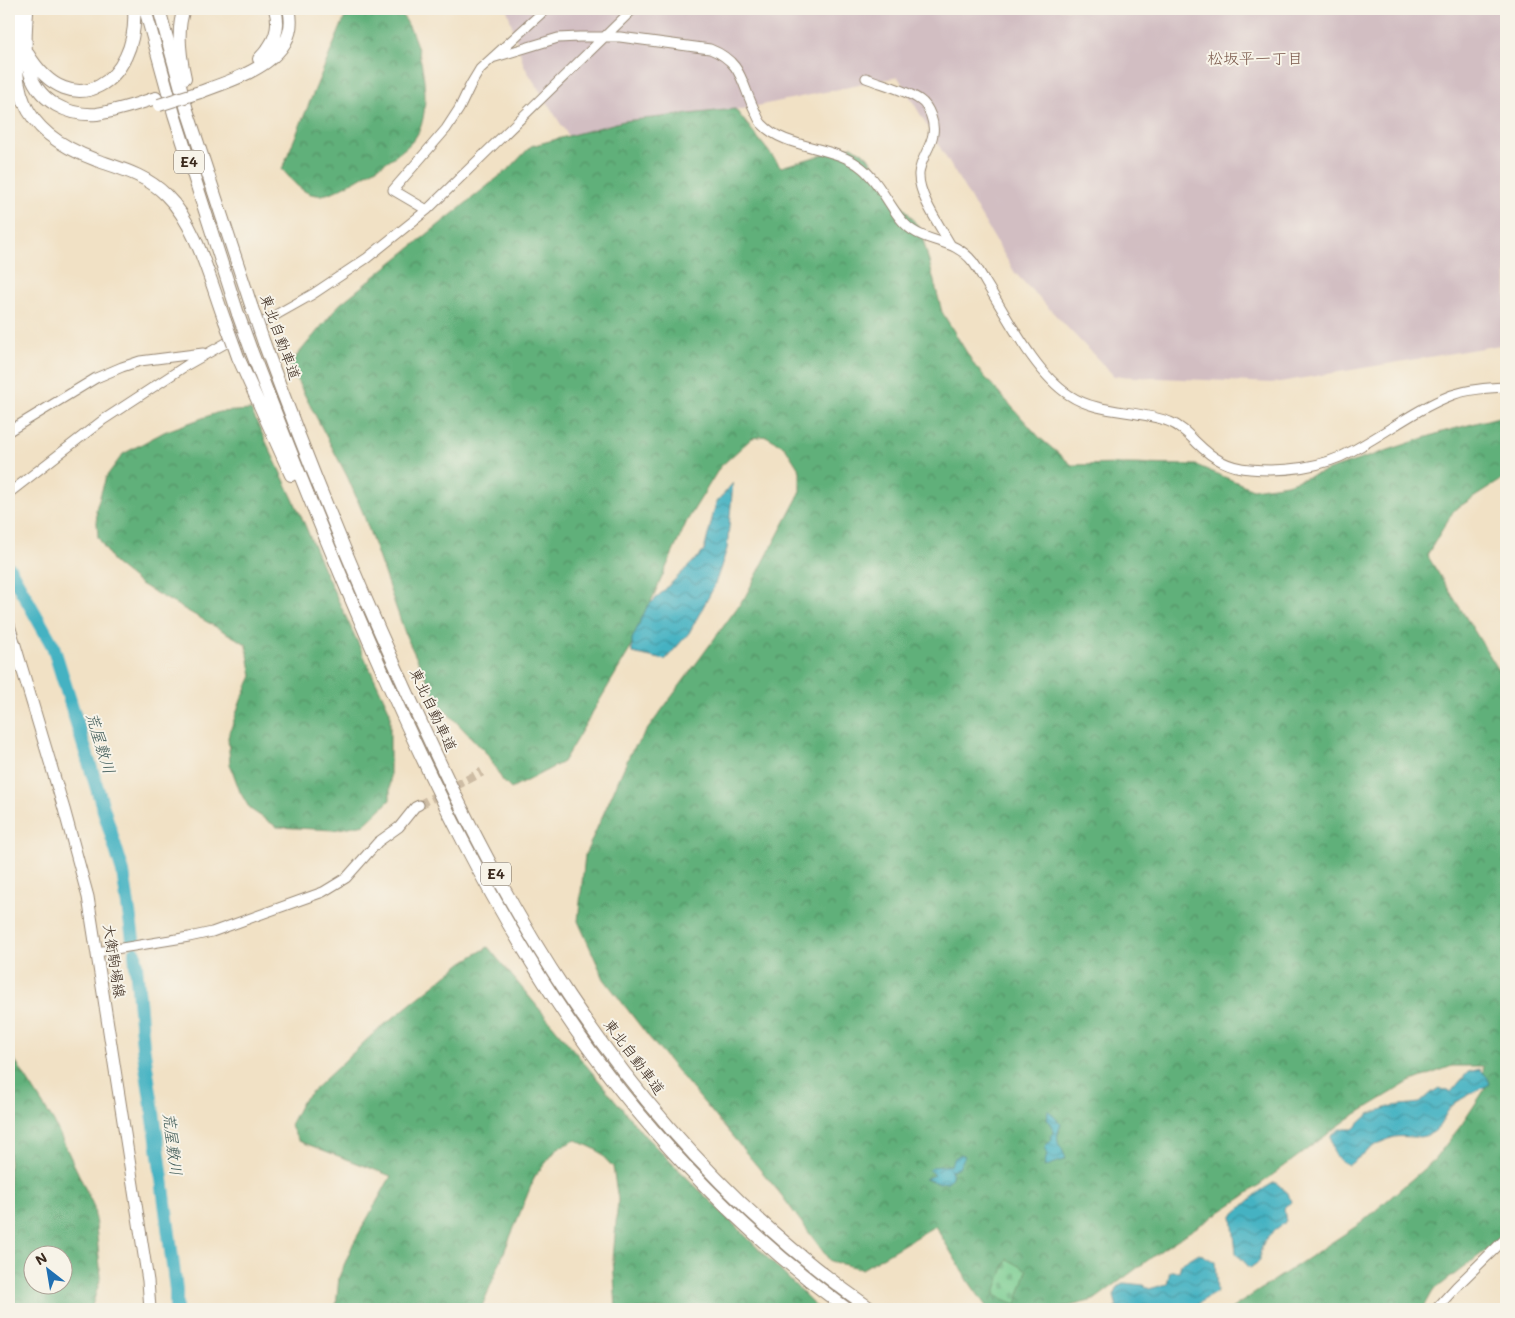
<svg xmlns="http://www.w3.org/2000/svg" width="1515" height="1318" viewBox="0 0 1515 1318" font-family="Mali,'Klee One',sans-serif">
	<defs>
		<pattern id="forest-crowns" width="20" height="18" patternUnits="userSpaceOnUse" patternTransform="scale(1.25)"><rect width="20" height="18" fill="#61b07a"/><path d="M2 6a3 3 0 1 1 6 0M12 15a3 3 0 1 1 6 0" fill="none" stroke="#518f63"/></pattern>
		<pattern id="cemetery-stones" width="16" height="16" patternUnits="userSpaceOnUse" patternTransform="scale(1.25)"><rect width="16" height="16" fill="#77cc8f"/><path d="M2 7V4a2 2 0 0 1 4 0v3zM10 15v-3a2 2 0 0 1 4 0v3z" fill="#68af7b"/></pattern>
		<pattern id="water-waves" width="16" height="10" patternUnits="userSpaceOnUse" patternTransform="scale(1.25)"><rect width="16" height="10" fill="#45b2c2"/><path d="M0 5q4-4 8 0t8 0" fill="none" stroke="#3b919d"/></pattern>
	</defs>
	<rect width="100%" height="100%" fill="#f7f3e8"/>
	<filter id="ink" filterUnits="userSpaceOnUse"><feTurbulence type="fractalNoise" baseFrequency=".02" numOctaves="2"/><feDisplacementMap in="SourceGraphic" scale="10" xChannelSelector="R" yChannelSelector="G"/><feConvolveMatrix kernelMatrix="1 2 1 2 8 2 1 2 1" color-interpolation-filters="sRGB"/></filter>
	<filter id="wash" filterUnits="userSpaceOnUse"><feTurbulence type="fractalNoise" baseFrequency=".0096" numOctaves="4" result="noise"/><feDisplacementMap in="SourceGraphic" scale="20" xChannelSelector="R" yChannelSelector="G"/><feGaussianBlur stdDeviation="1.12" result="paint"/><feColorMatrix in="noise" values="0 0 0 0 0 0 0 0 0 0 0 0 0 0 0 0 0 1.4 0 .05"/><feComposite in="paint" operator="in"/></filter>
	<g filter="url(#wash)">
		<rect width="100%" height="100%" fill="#f1e1c5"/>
		<path fill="#d2bec2" d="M507,9H1506V344L1274,383L1114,376L1015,273L898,77L713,115L598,183L524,66Z"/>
		<path fill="url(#forest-crowns)" stroke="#4e6d4c" fill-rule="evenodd" d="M344,9H397C421,32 436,110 415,138C405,152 378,167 363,176C353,182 328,197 317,195C301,194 292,180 282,169L347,12Z
			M735,109L781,167L852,146L867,156L921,231L942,312L975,366L1040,438L1072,465L1126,464L1196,465L1253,489L1287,484L1442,432L1506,415V477L1454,510L1427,555L1500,672L1506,671V1235L1433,1291L1423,1309H1231L1361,1223L1434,1160L1462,1124L1485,1089L1483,1066H1452L1409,1082L1348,1119L1243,1197L1163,1249L1094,1300L1058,1309H988L969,1282L935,1226L862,1269L830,1261L779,1192L648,1036L604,979L578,921L585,855L631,752L745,597L800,493V471L785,447L766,436L752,438L720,467L687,521L629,651L563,762L511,789L503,781L487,754L438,703L406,636L363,513L347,476L289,365L340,304L511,167L531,146L624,121Z
			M251,410L302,518L325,572L390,712V800L365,824L333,830L277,827L250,809L240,792L230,764L228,737L241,700L252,676L246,644L140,584L114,563L98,537L96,509L106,477L123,454L164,432L219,412Z
			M488,947L644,1135L819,1309H616L613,1259L618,1200L613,1167L597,1150L576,1140L558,1148L535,1176L481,1309H338L336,1307L339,1277L353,1244L391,1176L299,1141L290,1125L303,1100L374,1033L463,962Z
			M9,1054L14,1059L54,1122L94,1207L101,1277L91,1309H9ZM32,1256H62V1286H32Z"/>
		<path fill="url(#cemetery-stones)" stroke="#597b56" d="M1007,1259L1027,1270L1016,1304L994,1295Z"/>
		<path fill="url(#water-waves)" stroke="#406e70" d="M733,483L727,549L714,587L689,633L665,660L632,653V639L647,607L704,551L716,503Z
			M1480,1069L1488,1078L1490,1084C1478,1091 1464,1096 1453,1105C1443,1114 1442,1129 1430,1134C1418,1140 1406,1135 1395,1137C1377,1141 1363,1155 1349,1165C1334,1159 1332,1151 1331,1135L1340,1129H1353L1369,1114L1392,1106L1420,1103L1431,1093L1439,1088L1451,1092L1468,1072Z
			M1048,1110L1061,1124C1053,1146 1061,1142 1066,1159L1044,1167L1047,1153L1045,1146L1052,1140L1051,1135L1053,1133L1052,1126L1047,1119Z
			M961,1154L965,1156L959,1168L951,1170L952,1177L948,1182L939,1183L925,1179L934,1175L929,1170L932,1167L951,1165L953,1159Z
			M1275,1182L1288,1193L1291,1202L1284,1209L1286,1222C1271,1232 1259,1241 1260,1261L1250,1268L1236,1253L1232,1216L1260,1191Z
			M1199,1253L1215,1262L1217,1292L1200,1302L1196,1309H1113L1117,1307L1114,1296L1118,1287L1124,1283L1144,1285L1149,1289L1167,1284L1170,1271H1179L1181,1264Z"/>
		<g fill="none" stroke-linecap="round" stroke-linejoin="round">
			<path stroke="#45b2c2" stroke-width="14" d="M9,568L53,646L123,872L133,939
				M135,953L143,1046L157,1139L176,1290V1309"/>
		</g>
	</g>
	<g filter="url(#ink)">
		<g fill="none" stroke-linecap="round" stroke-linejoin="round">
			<path stroke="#cdbca4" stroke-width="9" stroke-dasharray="9 4.5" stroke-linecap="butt" d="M419,805L482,772"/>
			<defs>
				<path id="minor" d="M492,58L558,38L579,37H620L710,49C743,62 741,83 755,111C757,115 759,121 762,124C786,150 835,145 862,168C883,185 893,217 912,230C932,244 955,239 973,262C978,269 982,276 986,283C1008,318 1035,373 1069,395C1099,415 1137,409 1170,422C1181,426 1189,435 1197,443C1212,458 1228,468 1250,469C1283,472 1322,468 1352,451C1386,433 1416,409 1452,395C1469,389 1488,388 1506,387
					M866,78C881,84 906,90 920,100C929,106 935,123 933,134C931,148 920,159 919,174C918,195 940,226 950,244
					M427,210L393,190L446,129L459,109L471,84L480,69L546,9
					M9,431L96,378L122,367L140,361L203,353
					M9,493L103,420L187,365L313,294L367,258L427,210L633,9
					M97,952L189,937L212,932L323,892L346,878L378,842L399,827L415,807L419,805
					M1436,1309L1456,1287L1506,1238"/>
				<path id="major" d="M9,625L64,809L88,897L148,1281L150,1309"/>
				<path id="highway" d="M19,9C11,87 15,129 96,160C122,169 146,175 166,195C197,225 210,281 225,321
					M145,9L174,114L238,314
					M159,9L187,110L252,308
					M184,9C176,30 180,56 185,78
					M27,13C24,48 22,85 56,105C68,112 83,115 97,114C117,111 137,104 156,98
					M28,54C72,127 139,81 134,9
					M259,59C274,44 281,29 275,9
					M200,92C236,79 302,59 289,9
					M264,343C305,454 349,564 398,672C448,783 501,895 569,996C651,1118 751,1226 871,1309
					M251,350C293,459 336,568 384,675C434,787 488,898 556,1001C633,1119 733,1226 847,1309
					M238,357L291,475"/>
			</defs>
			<use href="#minor" stroke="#968672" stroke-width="11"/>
			<use href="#major" stroke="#968672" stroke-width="13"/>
			<use href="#highway" stroke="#968672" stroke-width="14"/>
			<use href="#minor" stroke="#fff" stroke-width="9"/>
			<use href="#major" stroke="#fff" stroke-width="11"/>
			<use href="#highway" stroke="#fff" stroke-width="12"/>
			<defs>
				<path id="highway-bridge" d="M159,105L200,92
					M252,308L264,343
					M238,314L251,350
					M225,321L238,357"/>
			</defs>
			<use href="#highway-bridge" stroke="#968672" stroke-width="14" stroke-linecap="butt"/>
			<use href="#highway-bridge" stroke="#fff" stroke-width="12"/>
		</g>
	</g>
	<g text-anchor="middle" stroke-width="4" stroke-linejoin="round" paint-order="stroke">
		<g fill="#f7f3e8" stroke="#73665b" stroke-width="1">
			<rect x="174" y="150.5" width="30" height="23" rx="4"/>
			<rect x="481" y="862.5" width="30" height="23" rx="4"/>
		</g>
		<g font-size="14" font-weight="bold" fill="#3b2a1e">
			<text x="189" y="167">E4</text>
			<text x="496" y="879">E4</text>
		</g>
		<g font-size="15" fill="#3b2a1e" stroke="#f7f3e8">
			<text transform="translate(280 337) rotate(70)" y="5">東北自動車道</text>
			<text transform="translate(433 710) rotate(65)" y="5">東北自動車道</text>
			<text transform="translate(114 961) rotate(81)" y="5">大衡駒場線</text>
			<text transform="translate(634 1057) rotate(53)" y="5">東北自動車道</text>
		</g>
		<g font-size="16" fill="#785648" stroke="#f7f3e8">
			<text x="1255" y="64">松坂平一丁目</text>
		</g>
		<g font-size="16" font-style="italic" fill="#3e5a57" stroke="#f7f3e8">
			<text transform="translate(101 743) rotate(73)" y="6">荒屋敷川</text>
			<text transform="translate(173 1144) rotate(83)" y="6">荒屋敷川</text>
		</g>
	</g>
	<rect width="1515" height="1318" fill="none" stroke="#f7f3e8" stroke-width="30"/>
	<g transform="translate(48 1270) rotate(329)"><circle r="24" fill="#f7f3e8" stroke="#aca397"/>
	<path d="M0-4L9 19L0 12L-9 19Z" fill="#1f6fb2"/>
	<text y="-8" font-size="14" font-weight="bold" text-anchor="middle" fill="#3b2a1e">N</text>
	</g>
</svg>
